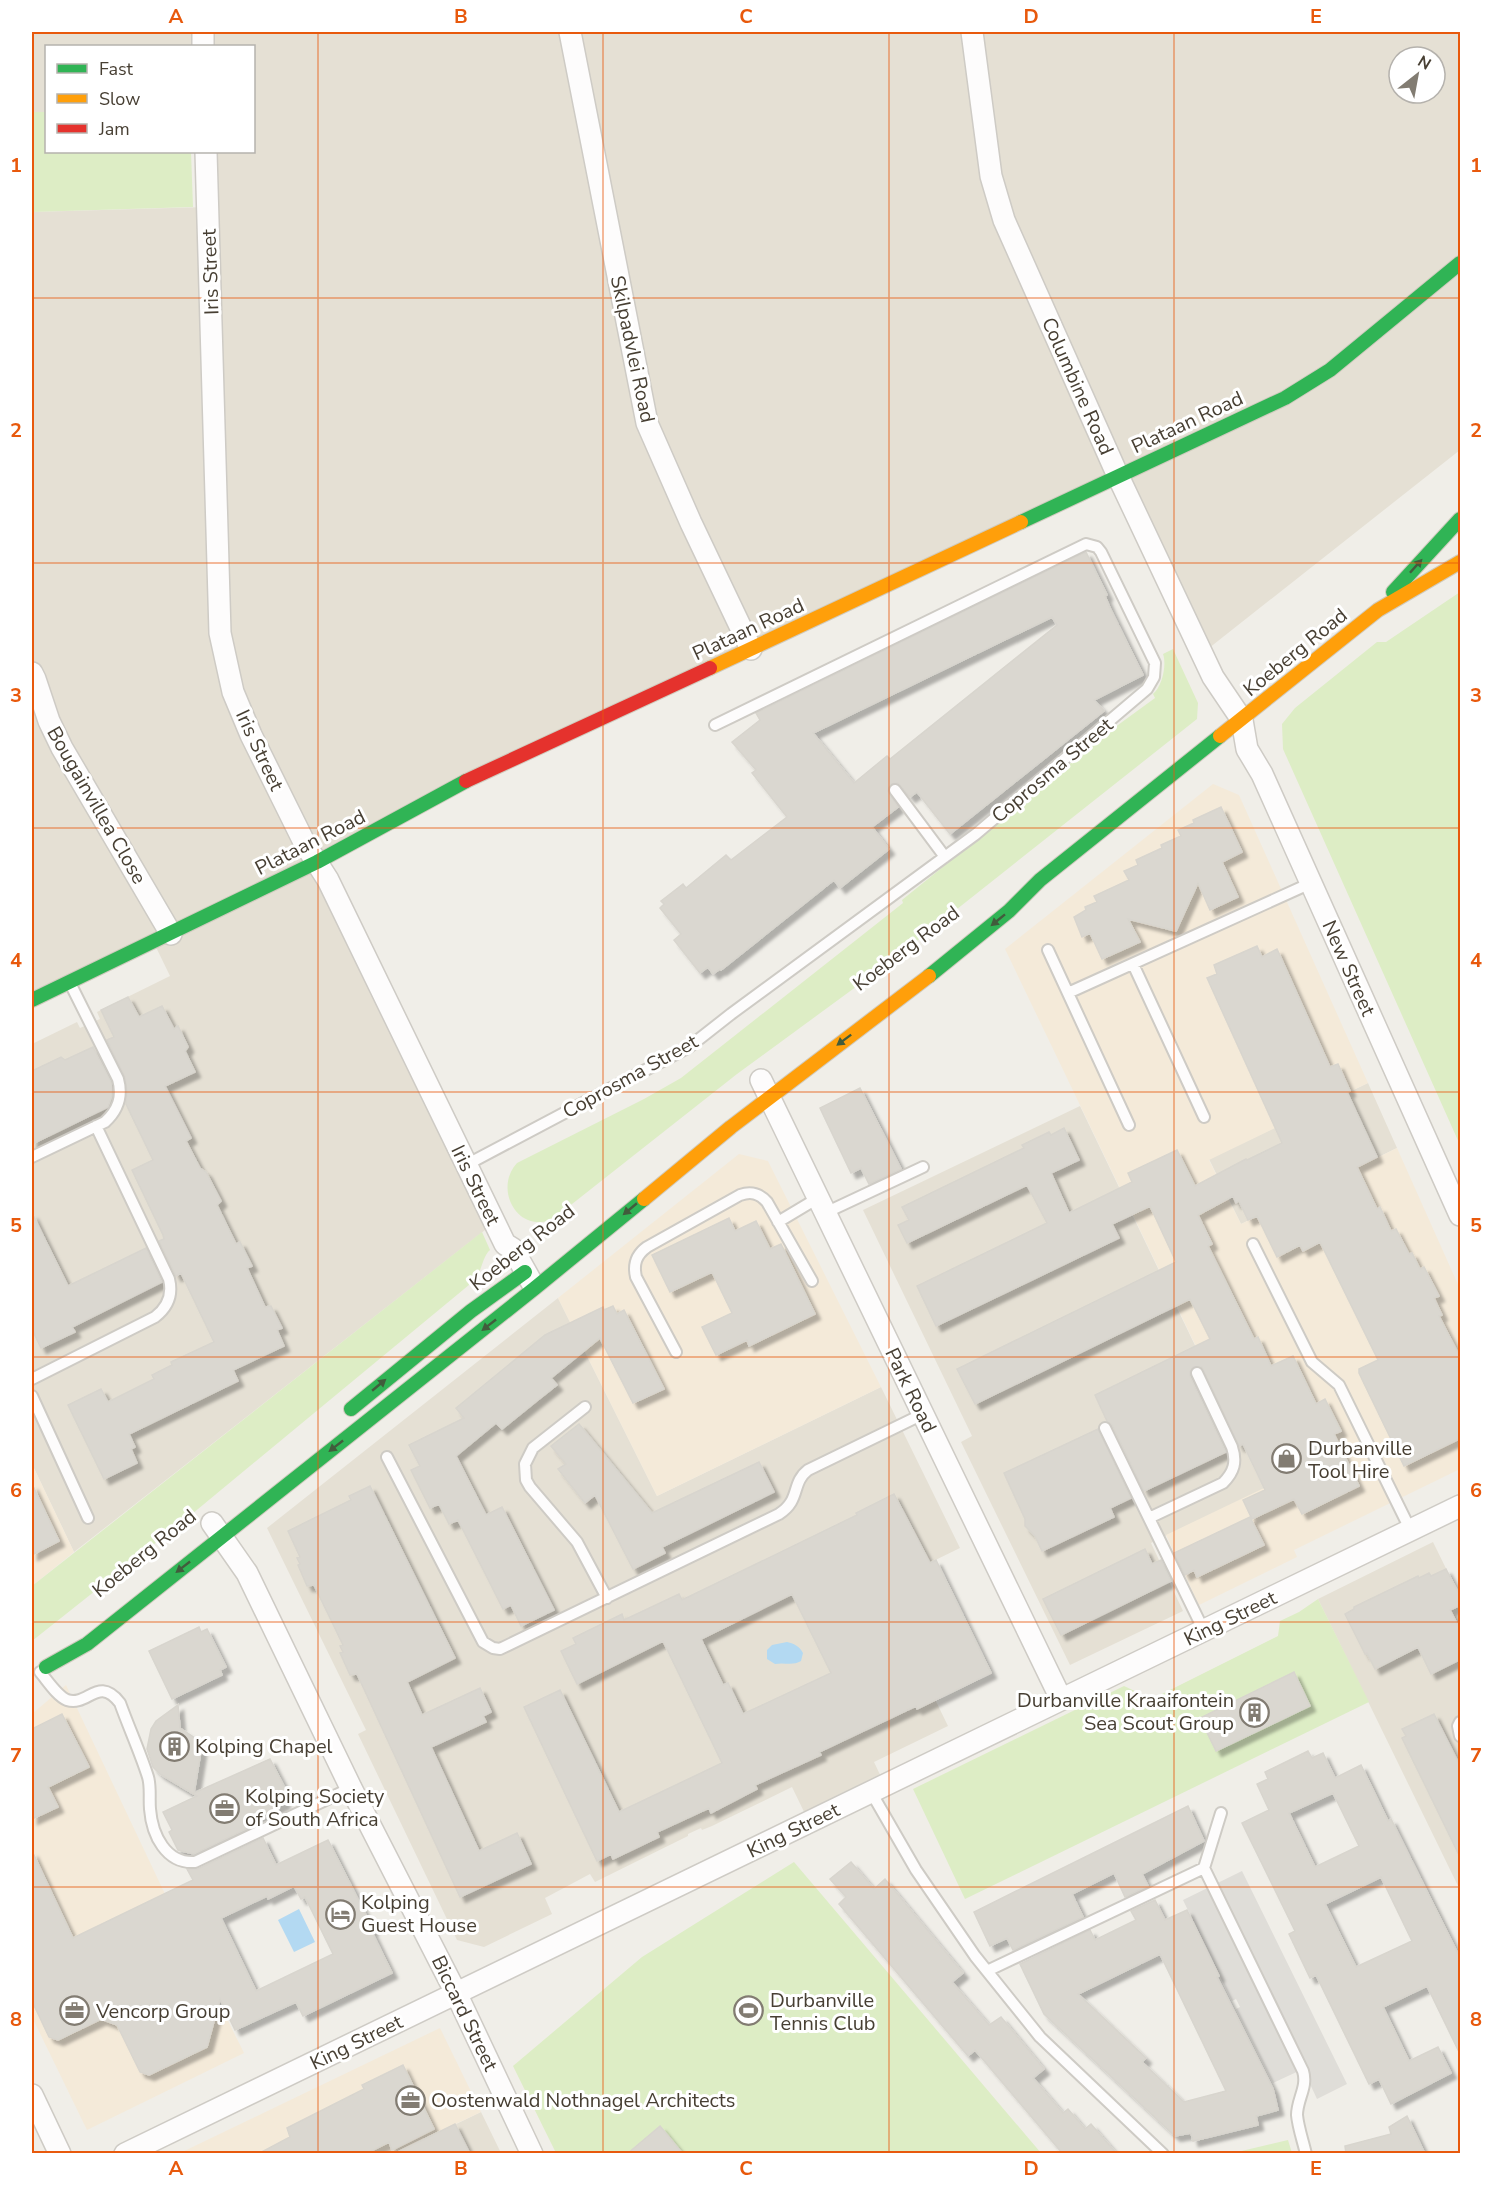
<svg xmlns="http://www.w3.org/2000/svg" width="1492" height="2185" viewBox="0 0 1492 2185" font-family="'Nunito Sans',sans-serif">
	<defs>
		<filter id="shadow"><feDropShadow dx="5.5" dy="5.5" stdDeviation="1.5" flood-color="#0004"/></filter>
	</defs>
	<rect width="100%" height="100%" fill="#f0eee8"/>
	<path fill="#e5e0d4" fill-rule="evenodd" d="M32,32H1460V450L1204,652L1117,476L315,861L494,1223L74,1552L32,1464V1044L77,1022L80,1028L100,1019L97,1012L170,976L153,941L32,999V212L207,207L205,152H254V46H46V112H32ZM1399,57H1435V93H1399Z
		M1368,1083L1397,1148L1241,1224L1209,1159Z
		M1080,1106L1264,1489L1151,1543L1183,1611L1070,1665L961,1442L972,1436L863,1210Z
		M558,1298L657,1496L881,1387L960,1548L880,1587L948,1726L874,1762L884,1783L808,1820L792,1787L712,1826L702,1830L701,1828L688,1834V1836L595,1882L590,1874L545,1898L552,1914L484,1947L457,1940L358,1734L366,1730L267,1528Z
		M1433,1542L1460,1597V1890L1318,1599Z
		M481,2112L501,2153L394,2154Z"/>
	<path fill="#f4ead9" d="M1213,784L1239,795L1368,1083L1209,1160L1241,1224L1397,1148L1460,1289V1469L1294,1550L1297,1557L1199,1605L1166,1535L1264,1488L1005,949Z
		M739,1154L768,1161L881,1387L657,1496L558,1298Z
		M32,1464L74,1552L32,1586Z
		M66,1685L165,1894L244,2053L87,2130L32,2017V1714Z
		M440,2028L481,2112L394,2153L178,2154Z"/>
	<path fill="#ddedc5" d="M32,112H46V152H191L193,207L32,212Z
		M1460,592V1145L1283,749L1282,724L1295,708L1377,642H1386Z
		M1173,649L1198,703L1197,719L894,959L737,1074L553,1219C518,1235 493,1189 517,1163L644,1099L681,1078L903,903L902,900L1118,725L1155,698L1153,694C1162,687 1167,665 1163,654Z
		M482,1232L490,1250C482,1257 482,1271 475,1280L192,1514L32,1641V1586Z
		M1318,1599L1369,1702L965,1899L913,1789L1124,1686L1152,1699L1278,1636L1280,1621L1299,1612Z
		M794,1862L1041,2153H556L513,2066L642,1957Z
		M1288,2140L1292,2153H1233Z"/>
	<path fill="#dfddd8" d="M1242,1871L1347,2084L1317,2099L1303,2069L1273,2083L1236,2009L1240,2007L1236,1999L1232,2001L1183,1900Z"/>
	<path fill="#b3d9f2" d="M787,1642C795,1644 799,1646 803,1653L801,1661C793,1666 784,1662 775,1664L767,1659V1650L772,1645Z
		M299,1909L315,1942L294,1952L278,1920Z"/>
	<path fill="#dad7d0" stroke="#d8d5ce" stroke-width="1.5" fill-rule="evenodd" filter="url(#shadow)" d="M1086,552L1107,595L1105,596L1110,608L1143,675L1094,700L1104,711L950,834L917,792L910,797L898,783L891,784L888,791L898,807L872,827L889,849L840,888L834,880L721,970L720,969L713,974L708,967L700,973L674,940L681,934L660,908L664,904L661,901L683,884L686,888L726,855L731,860L787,817L752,773L756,770L732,742L760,720L756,713ZM1052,617L1057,625L890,759L887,756L854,783L813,733Z
		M1221,807L1242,852L1222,862L1238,897L1210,910L1198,883L1176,931L1128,919L1140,942L1102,959L1090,933L1082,937L1074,917L1086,910L1085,907L1097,902L1094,896L1129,880L1124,871L1138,865L1136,860L1162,848L1161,845L1181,836L1178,830L1194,823L1193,820Z
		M1257,946L1262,957L1277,949L1330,1067L1338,1064L1350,1091L1347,1092L1377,1157L1357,1167L1377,1209L1380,1207L1391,1231L1396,1229L1409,1254L1412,1253L1420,1269L1424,1267L1439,1296L1434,1298L1442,1315L1439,1316L1461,1359V1438L1404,1466L1359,1373V1369L1378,1360L1320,1242L1303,1251L1300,1245L1277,1257L1257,1216L1248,1220L1239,1201L1236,1203L1233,1196L1198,1215L1212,1244L1208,1246L1254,1339L1258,1337L1271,1366L1293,1356L1316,1404L1325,1399L1341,1431L1334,1434L1359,1486L1302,1514L1294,1499L1252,1519L1243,1500L1265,1490L1243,1444L1239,1446L1202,1367H1193L1190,1372V1376L1226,1452L1144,1491L1112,1425L1107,1421L1095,1395L1210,1339L1190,1299L975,1404L957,1369L1176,1262L1150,1206L1112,1224L1119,1238L936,1326L917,1286L1047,1223L1027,1185L907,1243L898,1225L909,1220L902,1207L1024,1148L1022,1145L1049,1132L1051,1135L1064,1128L1079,1160L1051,1173L1069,1213L1132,1182L1128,1173L1177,1150L1195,1186L1246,1159L1247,1160L1282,1143L1207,978L1217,974L1214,965Z
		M128,997L139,1017L162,1006L174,1029L178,1026L188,1047L185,1051L195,1072L165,1086L191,1138L186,1141L200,1168L206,1172L221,1201L217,1205L236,1244L240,1242L252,1266L247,1268L265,1307L271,1306L282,1328L277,1330L284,1346L233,1370L238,1381L129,1434L135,1447L131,1449L137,1463L104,1479L68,1405L101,1389L108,1402L154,1379L152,1375L172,1365L171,1362L214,1342L181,1273L176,1276L159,1241L164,1239L163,1235L132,1170L153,1160L126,1104L127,1091L125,1077L107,1040L114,1037L101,1010Z
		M93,1047L111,1082L112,1096L108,1107L32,1144V1071L61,1057L65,1060Z
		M860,1088L901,1169L869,1184L861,1168L851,1173L820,1108Z
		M32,1213L68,1286L146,1248L162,1282L72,1327L75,1332L41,1348L32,1329Z
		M729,1218L735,1231L756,1221L770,1249L781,1244L815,1314L749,1346L747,1340L716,1355L702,1327L732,1313L712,1272L670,1292L652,1255Z
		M613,1306L617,1314L624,1310L664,1389L633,1403L600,1338L551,1378L557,1385L538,1400L502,1429L496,1423L456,1456L486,1515L502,1507L554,1610L521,1626L511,1605L503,1609L458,1520L449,1524L439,1504L430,1508L411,1470L420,1466L409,1445L464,1418L456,1408L545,1335L603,1307L604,1310Z
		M579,1424L652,1513L759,1462L774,1492L662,1547L665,1553L633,1569L595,1495L585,1503L558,1469L566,1464L551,1446Z
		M1098,1429L1131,1498L1110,1508L1114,1517L1042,1551L1035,1536L1025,1526V1519L1004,1473Z
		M32,1484L59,1541L32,1555Z
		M370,1486L455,1658L407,1682L422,1715L480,1688L491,1712L483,1716L486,1722L431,1747L479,1851L517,1833L531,1864L460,1897L357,1674L350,1675L340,1653L343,1652L340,1646L343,1645L314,1585L307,1586L298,1565L300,1564L297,1558L300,1557L288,1531L351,1500L349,1496Z
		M894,1494L930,1563L936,1560L991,1673L917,1709L916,1706L819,1752L821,1755L755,1785L757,1789L711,1813L709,1808L657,1832L659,1837L613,1859L611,1854L597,1861L524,1707L560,1690L619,1812L722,1763L663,1641L577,1684L561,1651L576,1644L573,1638L622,1614L624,1620L679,1594L682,1600L857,1515L856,1513ZM792,1594L831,1673L743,1714L728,1683L723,1685L701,1639Z
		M1250,1517L1264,1545L1197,1577L1194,1570L1185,1575L1174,1553Z
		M1145,1549L1152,1564L1161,1560L1171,1581L1061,1635L1043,1599Z
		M1446,1569L1461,1598V1605L1450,1610L1461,1631V1659L1431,1674L1418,1647L1375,1669L1367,1653L1365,1654L1345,1614L1354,1609V1607L1418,1576L1419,1578L1429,1573L1431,1576Z
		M199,1627L201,1632L207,1629L226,1667L220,1670L222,1675L172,1699L149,1651Z
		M1294,1672L1310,1706L1216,1751L1200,1718Z
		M178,1705L180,1728L195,1738L200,1744L201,1751L194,1793L270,1759L289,1796L283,1799L285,1803L254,1819L257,1824L194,1854L178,1850L169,1832L172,1830L163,1812L197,1796L160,1774L153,1767L147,1749L151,1729L156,1721Z
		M62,1714L89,1767L48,1787L58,1807L32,1819V1729Z
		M1434,1714L1461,1768V1859L1402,1738L1406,1736L1402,1729Z
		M1308,1751L1312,1758L1323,1753L1335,1778L1361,1765L1388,1821L1391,1819L1461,1960V2056L1427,1986L1383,2007L1409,2061L1438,2047L1451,2073L1391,2104L1379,2079L1369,2084L1316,1975L1310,1978L1289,1934L1295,1931L1242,1823L1269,1810L1257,1784L1268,1779L1265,1772ZM1333,1793L1359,1846L1315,1867L1289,1813ZM1381,1877L1412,1941L1356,1967L1325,1904Z
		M1188,1806L1204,1841L1142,1874L1148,1886L1125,1897L1114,1873L1072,1894L1083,1917L1013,1950L1007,1938L990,1946L974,1912Z
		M263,1838L276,1865L328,1840L373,1929L371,1930L392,1973L303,2016L296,2002L235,2030L220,1999L207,2047L149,2075L140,2072L117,2025L101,2019L58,2040L49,2037L32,2001V1851L73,1938L193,1880L187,1869H198ZM294,1886L301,1899L305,1897L333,1954L256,1991L221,1918L267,1896L268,1899Z
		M851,1862L874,1889L885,1879L963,1973L952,1982L989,2025L1001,2017L1044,2069L1033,2078L1063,2113L1068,2109L1085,2129L1091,2124L1117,2154H1063L975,2050L968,2056L839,1904L846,1897L830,1879Z
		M1155,1900L1165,1920L1187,1910L1219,1976L1217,1977L1273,2089L1278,2110L1256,2116L1258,2125L1193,2141L1191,2133L1175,2136L1044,2014L1020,1964L1090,1930L1095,1940L1136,1920L1131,1911ZM1160,1954L1226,2091L1184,2102L1142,2062L1146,2058L1078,1994Z
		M403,2065L434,2129L392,2150L389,2142L365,2154H258L290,2137L287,2128L364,2089L362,2085Z
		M1407,2116L1425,2154H1346L1345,2146L1391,2134L1389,2127Z
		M455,2124L470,2154H394Z
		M660,2126L683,2154H627Z"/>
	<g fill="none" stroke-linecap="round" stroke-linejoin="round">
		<defs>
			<path id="lane" d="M895,790L945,857
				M1048,950L1129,1125
				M1133,964L1204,1117
				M1068,993L1311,883
				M32,1157L105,1122C118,1110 123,1097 118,1079L70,983
				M466,1165L689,1047L731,1014L976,834L1147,689L1154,677L1155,663L1101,552L1097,547L1086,544L715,725
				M825,1213L923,1167
				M778,1222L818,1198
				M1253,1244L1312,1362L1339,1385L1411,1531
				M676,1352L636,1277C633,1264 636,1255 647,1247L740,1195C751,1191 759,1193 767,1202L812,1281
				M32,1379L155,1317C168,1307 173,1295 169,1279L96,1126
				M32,1396L88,1518
				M585,1407L533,1448L525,1464L526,1480L530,1487L577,1542L607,1598
				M1105,1428L1204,1631
				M387,1457L483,1642L493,1648L500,1649L779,1514C801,1500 791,1483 808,1470L923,1414
				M1149,1518L1223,1483C1234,1472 1237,1462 1232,1447L1197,1373
				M40,1672C47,1680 57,1696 67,1700C88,1707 98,1675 120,1703C129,1728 140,1752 148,1777C151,1787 149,1798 150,1809C152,1835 166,1864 195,1862L351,1788
				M1460,1722L1458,1726L1460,1736
				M871,1792L916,1870L975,1956L1040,2037L1163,2154
				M1221,1813L1204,1868L1303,2071C1308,2087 1297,2099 1297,2115C1298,2127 1303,2141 1306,2154
				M987,1971L1204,1868"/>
			<path id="street" d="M203,32V46
				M570,32L647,423L691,523L751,649
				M972,32L991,176L1004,220L1118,476L1213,677L1242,720L1247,749L1262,774L1460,1215
				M206,152L220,633L233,692L251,735L305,844L328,880L505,1244L513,1249L532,1283
				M32,673L35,679L49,721L62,748L171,934
				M761,1080L1061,1699
				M212,1523L247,1573L351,1788L456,1993L532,2154
				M32,2095L60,2154
				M125,2154L1460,1506"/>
			<path id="fast" d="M1021,522L1285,398L1330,370L1460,263
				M1393,592L1460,519
				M929,976L1009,911L1040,880L1220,736
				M32,1000L317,862L466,781
				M351,1409L471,1311L525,1272
				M46,1667L87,1644L535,1288L644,1199"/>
			<path id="slow" d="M710,668L1021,522
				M1220,736L1378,610L1460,562
				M644,1199L731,1127L929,976"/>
			<path id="jam" d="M466,781L710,668"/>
		</defs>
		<use href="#lane" stroke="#cecbc5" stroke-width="14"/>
		<use href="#street" stroke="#cecbc5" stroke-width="24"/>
		<use href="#fast" stroke="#d0cbbe" stroke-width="16"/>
		<use href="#slow" stroke="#d0cbbe" stroke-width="16"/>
		<use href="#jam" stroke="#d0cbbe" stroke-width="16"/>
		<use href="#lane" stroke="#fdfcfc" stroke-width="10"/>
		<use href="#street" stroke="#fdfcfc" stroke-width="21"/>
		<use href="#fast" stroke="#30b455" stroke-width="14"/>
		<use href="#slow" stroke="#ff9f0a" stroke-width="14"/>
		<use href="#jam" stroke="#e5322d" stroke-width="14"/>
	</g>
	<defs><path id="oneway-solid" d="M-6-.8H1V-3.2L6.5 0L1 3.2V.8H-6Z" transform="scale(1.5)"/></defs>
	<g fill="#415c3c">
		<use href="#oneway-solid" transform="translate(1416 566) rotate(-48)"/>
		<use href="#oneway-solid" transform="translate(998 920) rotate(141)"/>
		<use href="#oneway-solid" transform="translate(844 1040) rotate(143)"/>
		<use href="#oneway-solid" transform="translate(630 1209) rotate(140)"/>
		<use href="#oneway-solid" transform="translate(489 1325) rotate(142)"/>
		<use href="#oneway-solid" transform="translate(379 1385) rotate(-40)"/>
		<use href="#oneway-solid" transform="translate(336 1446) rotate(142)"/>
		<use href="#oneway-solid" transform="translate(183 1567) rotate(142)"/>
	</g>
	<path fill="none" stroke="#e8590c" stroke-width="1.5" stroke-opacity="0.55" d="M318,32V2154M603,32V2154M889,32V2154M1174,32V2154M32,298H1460M32,563H1460M32,828H1460M32,1092H1460M32,1357H1460M32,1622H1460M32,1887H1460"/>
	<defs>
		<symbol id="shop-ring" viewBox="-11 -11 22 22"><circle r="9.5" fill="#fff" stroke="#827c72" stroke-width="1.5"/><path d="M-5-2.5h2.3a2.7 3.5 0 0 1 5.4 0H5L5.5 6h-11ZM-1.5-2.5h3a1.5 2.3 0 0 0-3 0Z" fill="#827c72"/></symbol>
		<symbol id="building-ring" viewBox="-11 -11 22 22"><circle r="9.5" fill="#fff" stroke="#827c72" stroke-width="1.5"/><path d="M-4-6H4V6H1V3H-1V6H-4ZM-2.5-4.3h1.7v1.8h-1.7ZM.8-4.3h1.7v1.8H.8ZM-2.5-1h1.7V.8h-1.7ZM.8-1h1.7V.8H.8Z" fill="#827c72"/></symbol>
		<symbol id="office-ring" viewBox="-11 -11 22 22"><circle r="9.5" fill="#fff" stroke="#827c72" stroke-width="1.5"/><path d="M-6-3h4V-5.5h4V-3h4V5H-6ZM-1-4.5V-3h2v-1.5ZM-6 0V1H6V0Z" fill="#827c72"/></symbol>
		<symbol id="hotel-ring" viewBox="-11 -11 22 22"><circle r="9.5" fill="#fff" stroke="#827c72" stroke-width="1.5"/><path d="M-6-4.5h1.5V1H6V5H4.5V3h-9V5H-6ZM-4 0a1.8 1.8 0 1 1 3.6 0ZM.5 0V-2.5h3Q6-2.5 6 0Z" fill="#827c72"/></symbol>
		<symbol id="stadium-ring" viewBox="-11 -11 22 22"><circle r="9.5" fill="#fff" stroke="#827c72" stroke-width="1.5"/><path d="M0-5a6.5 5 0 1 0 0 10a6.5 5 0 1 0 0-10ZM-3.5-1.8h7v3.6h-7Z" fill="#827c72"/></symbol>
	</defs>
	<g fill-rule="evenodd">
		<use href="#shop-ring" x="1270" y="1442" width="33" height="33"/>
		<use href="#building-ring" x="1238" y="1696" width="33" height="33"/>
		<use href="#building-ring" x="158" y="1730" width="33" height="33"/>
		<use href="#office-ring" x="208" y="1792" width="33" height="33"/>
		<use href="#hotel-ring" x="324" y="1898" width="33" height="33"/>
		<use href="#office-ring" x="58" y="1994" width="33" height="33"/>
		<use href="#stadium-ring" x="732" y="1994" width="33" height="33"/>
		<use href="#office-ring" x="394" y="2084" width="33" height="33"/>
	</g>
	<g text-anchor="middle" stroke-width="6" stroke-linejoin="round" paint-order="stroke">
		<g font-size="20" fill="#473f33" stroke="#fff">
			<text transform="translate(210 272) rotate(-92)" y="7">Iris Street</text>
			<text transform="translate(633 349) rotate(78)" y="7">Skilpadvlei Road</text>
			<text transform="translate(1078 386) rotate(66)" y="7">Columbine Road</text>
			<text transform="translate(1187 422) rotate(-25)" y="7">Plataan Road</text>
			<text transform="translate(748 629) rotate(-25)" y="7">Plataan Road</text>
			<text transform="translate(1295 652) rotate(-39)" y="7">Koeberg Road</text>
			<text transform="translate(260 750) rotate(65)" y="7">Iris Street</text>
			<text transform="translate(1052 770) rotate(-40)" y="7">Coprosma Street</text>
			<text transform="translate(97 805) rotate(60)" y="7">Bougainvillea Close</text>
			<text transform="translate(310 842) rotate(-27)" y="7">Plataan Road</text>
			<text transform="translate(906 948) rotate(-37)" y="7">Koeberg Road</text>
			<text transform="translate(1349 968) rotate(66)" y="7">New Street</text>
			<text transform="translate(630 1076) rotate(-29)" y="7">Coprosma Street</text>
			<text transform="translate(476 1185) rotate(64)" y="7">Iris Street</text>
			<text transform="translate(522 1247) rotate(-38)" y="7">Koeberg Road</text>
			<text transform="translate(911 1390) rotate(64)" y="7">Park Road</text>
			<text transform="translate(144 1553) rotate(-39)" y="7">Koeberg Road</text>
			<text transform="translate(1230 1618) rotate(-26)" y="7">King Street</text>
			<text transform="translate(793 1830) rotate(-26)" y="7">King Street</text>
			<text transform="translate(465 2013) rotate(64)" y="7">Biccard Street</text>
			<text transform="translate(356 2042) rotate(-26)" y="7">King Street</text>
		</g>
		<g font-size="20" fill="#473f33" stroke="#fff" text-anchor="start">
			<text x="1308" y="1455">Durbanville<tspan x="1308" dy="23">Tool Hire</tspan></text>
			<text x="1234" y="1707" text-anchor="end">Durbanville Kraaifontein<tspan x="1234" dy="23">Sea Scout Group</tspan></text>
			<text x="195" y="1753">Kolping Chapel</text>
			<text x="245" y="1803">Kolping Society<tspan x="245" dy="23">of South Africa</tspan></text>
			<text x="361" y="1909">Kolping<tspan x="361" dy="23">Guest House</tspan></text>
			<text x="770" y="2007">Durbanville<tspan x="770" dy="23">Tennis Club</tspan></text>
			<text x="96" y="2018">Vencorp Group</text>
			<text x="431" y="2107">Oostenwald Nothnagel Architects</text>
		</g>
	</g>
	<rect width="1492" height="2185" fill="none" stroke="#ffffff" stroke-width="66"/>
	<rect x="45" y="45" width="210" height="108" fill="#ffffff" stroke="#b5b2ad" stroke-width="1.5"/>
	<rect x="57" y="64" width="30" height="9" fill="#30b455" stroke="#b5b2ad" stroke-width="1.5"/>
	<text x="99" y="75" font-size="18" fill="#473f33">Fast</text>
	<rect x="57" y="94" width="30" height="9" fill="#ff9f0a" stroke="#b5b2ad" stroke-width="1.5"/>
	<text x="99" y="105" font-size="18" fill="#473f33">Slow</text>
	<rect x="57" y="124" width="30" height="9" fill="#e5322d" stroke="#b5b2ad" stroke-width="1.5"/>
	<text x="99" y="135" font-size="18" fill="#473f33">Jam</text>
	<g transform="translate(1417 75) rotate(31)"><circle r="28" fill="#ffffff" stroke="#b5b2ad" stroke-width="1.5"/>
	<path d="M0-4.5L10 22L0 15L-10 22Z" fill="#827c72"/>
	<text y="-9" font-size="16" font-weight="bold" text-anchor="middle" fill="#473f33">N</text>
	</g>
	<rect x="33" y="33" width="1426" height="2119" fill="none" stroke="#e8590c" stroke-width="2"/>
	<g font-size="20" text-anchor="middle" font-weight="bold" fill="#e8590c">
		<text x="176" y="23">A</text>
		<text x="461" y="23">B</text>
		<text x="746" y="23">C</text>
		<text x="1031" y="23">D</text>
		<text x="1316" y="23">E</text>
		<text x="16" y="172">1</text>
		<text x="1476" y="172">1</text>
		<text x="16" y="437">2</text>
		<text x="1476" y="437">2</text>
		<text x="16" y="702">3</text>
		<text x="1476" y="702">3</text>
		<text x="16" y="967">4</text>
		<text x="1476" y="967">4</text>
		<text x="16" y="1232">5</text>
		<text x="1476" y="1232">5</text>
		<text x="16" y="1497">6</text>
		<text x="1476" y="1497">6</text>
		<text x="16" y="1762">7</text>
		<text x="1476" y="1762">7</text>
		<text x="16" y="2026">8</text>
		<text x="1476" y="2026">8</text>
		<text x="176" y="2175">A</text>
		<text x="461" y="2175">B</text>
		<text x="746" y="2175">C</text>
		<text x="1031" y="2175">D</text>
		<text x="1316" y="2175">E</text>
	</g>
</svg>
